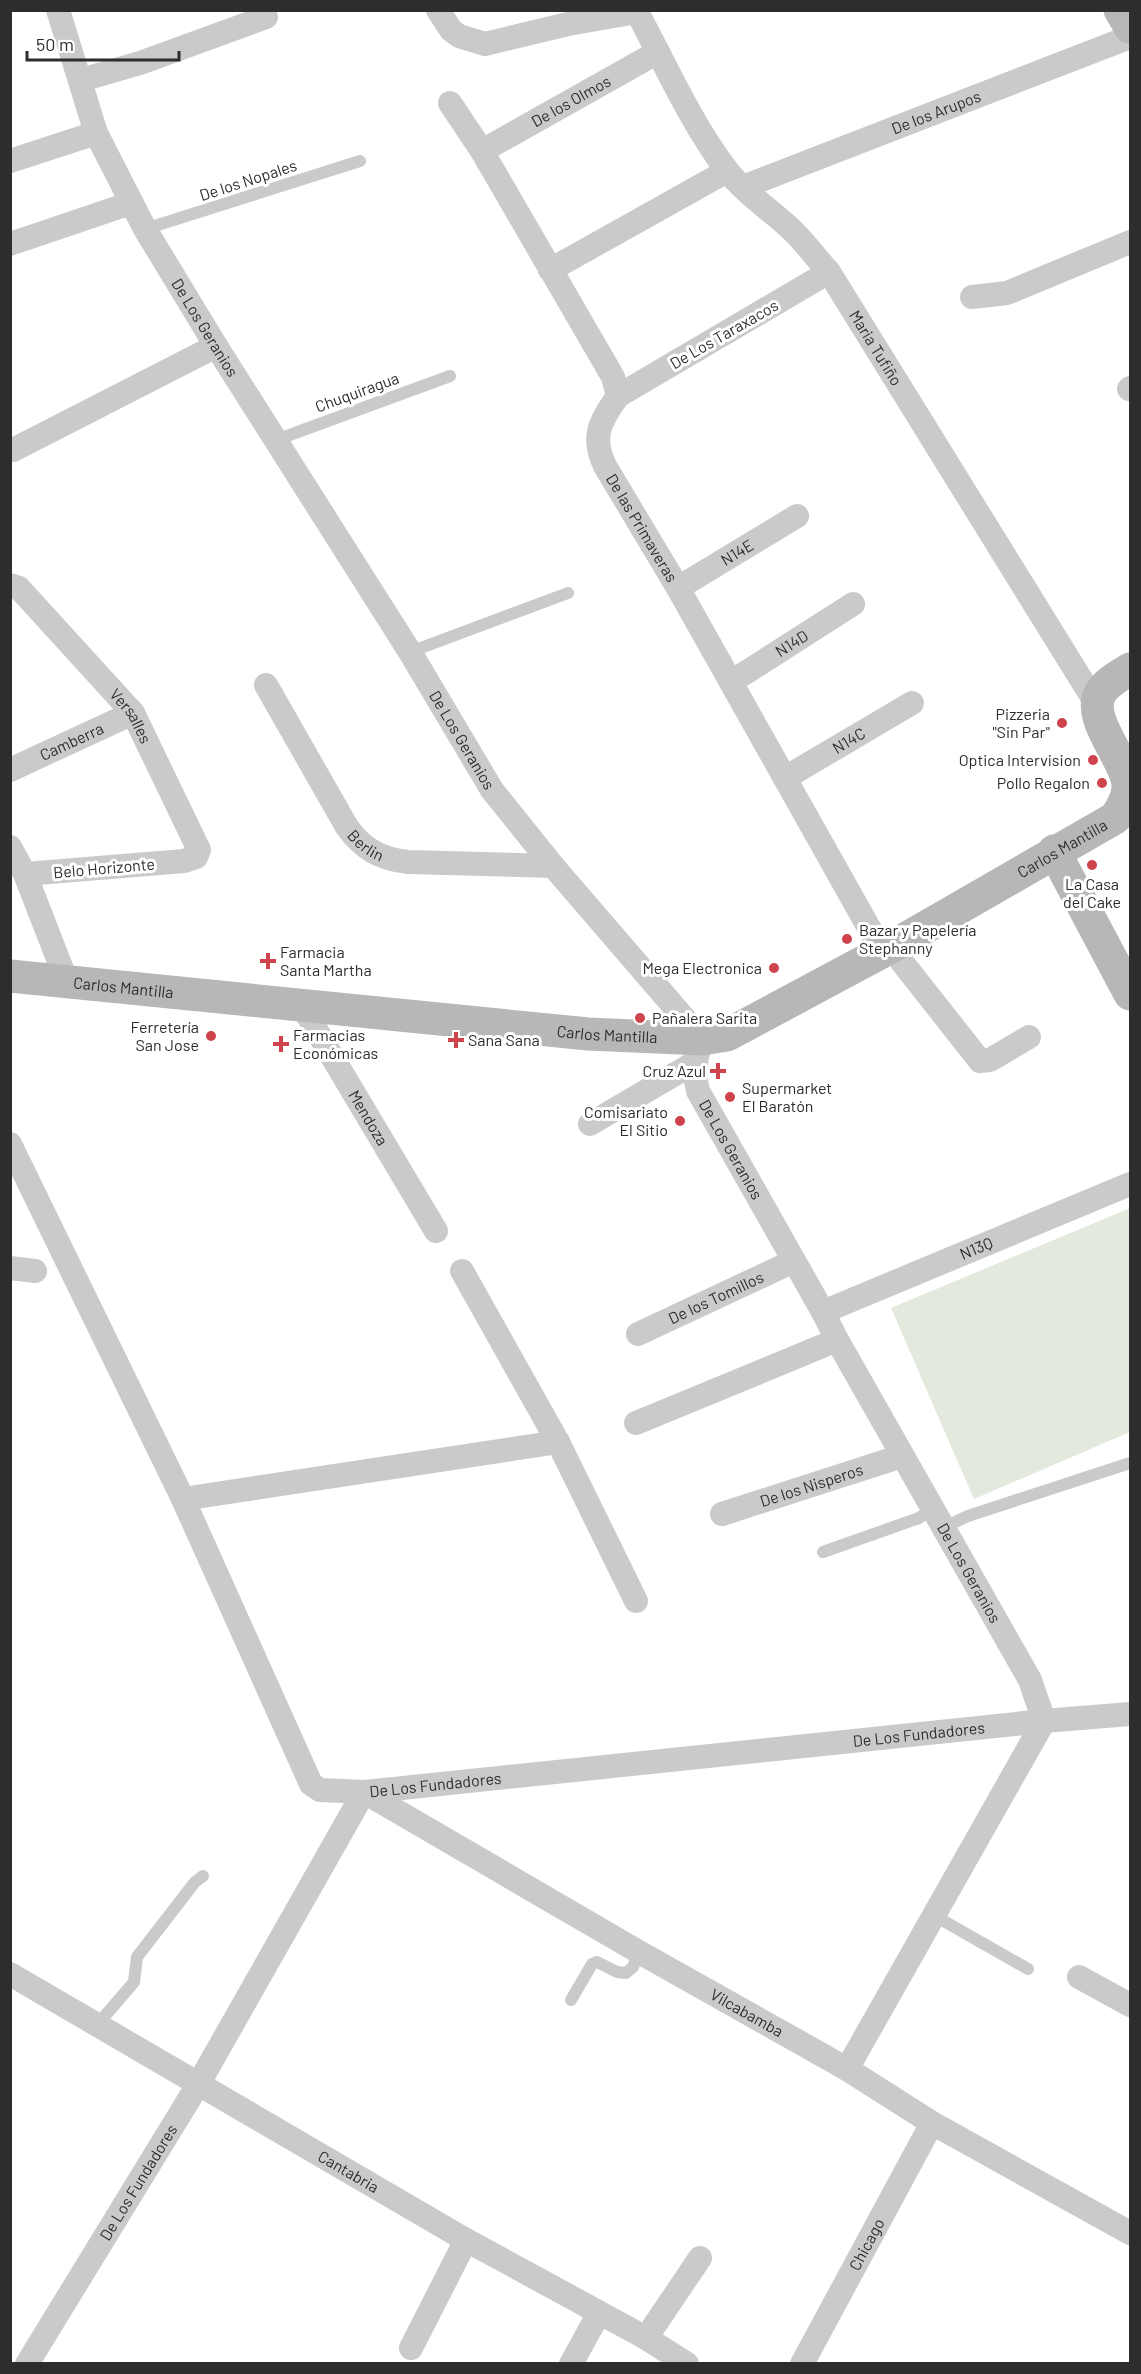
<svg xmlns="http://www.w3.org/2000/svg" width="1141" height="2374" viewBox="0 0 1141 2374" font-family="Barlow,sans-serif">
	<rect width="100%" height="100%" fill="#fff"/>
	<path fill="#e3e9dc" d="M1130,1208V1432L974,1499L891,1308Z"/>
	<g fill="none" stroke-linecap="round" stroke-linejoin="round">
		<path stroke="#cacaca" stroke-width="12" d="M145,229L360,161
			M276,440L450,376
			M410,652L568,593
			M942,1528L968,1516L1130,1463
			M823,1552L919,1518L932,1509
			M935,1916L1028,1969
			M571,2000L592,1964L597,1962L617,1972L626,1973L633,1967L639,1952
			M98,2024L134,1982L137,1957L195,1882L203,1876"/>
		<g stroke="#cacaca" stroke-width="24">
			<path id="s1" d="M58,10L96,133L145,229L216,346L410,652L492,790L553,866L702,1039C696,1058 693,1071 698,1091L823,1312L837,1340L1030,1680L1044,1721L847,2069"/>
			<path d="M438,10L451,30L459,36L485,44L568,24L637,12"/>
			<path id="s2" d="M636,10C665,64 690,121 726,169C745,194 771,210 793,231C806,244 817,259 829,272L1097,705"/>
			<path d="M81,80L140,63L266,17L263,10"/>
			<path d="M450,103L482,151L613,377L618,396"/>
			<path id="s3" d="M482,151L658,52"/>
			<path d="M10,161L96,133"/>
			<path id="s4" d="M743,187L1130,37"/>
			<path d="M10,244L131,203"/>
			<path d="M550,270L727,171"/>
			<path id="s5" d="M829,272L618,396C600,421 591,437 605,466L678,588L882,951"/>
			<path d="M972,297L1007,293L1130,242"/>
			<path d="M1129,389L1130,388"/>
			<path d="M13,450L216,346"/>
			<path id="s6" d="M10,585L19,588L133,713L199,850L196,857L184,861L25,874"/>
			<path id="s7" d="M678,588L797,516"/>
			<path id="s8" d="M731,682L853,604"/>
			<path id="s9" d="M266,685L347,827C363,849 380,859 408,862L553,866"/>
			<path id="s10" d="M10,770L133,713"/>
			<path id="s11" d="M785,778L912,703"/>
			<path d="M10,847L25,874L67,982"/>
			<path d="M893,946L902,962L980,1061L990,1060L1029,1037"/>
			<path id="s12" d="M302,1006L436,1231"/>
			<path d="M590,1124L694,1063"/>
			<path id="s13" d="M10,1144L183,1499L311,1784L320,1790L364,1792L1044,1721L1130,1714"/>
			<path d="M10,1268L35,1271"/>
			<path d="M462,1271L558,1442L636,1601"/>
			<path id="s14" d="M823,1312L1130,1184"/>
			<path id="s15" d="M638,1334L794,1261"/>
			<path d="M636,1423L837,1340"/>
			<path d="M183,1499L558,1442"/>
			<path id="s16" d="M722,1514L902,1456"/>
			<path id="s17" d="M364,1792L639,1952L847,2069L932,2123L1130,2233"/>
			<path id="s18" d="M10,1974L466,2240L646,2338L687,2364"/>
			<path d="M1079,1977L1130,2005"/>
			<path d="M646,2338L700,2258"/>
			<path d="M411,2348L466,2240"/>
			<path id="s19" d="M27,2364L199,2083L364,1792"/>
			<path d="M571,2364L599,2313"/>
			<path id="s20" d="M802,2364L932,2123"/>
		</g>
		<g stroke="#b7b7b7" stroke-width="33">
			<path d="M1120,10L1130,27"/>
			<path d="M1054,851L1130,994"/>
			<path id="s21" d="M10,976L588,1034L702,1039L727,1035L893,946L1115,818C1122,808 1129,797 1128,784C1125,757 1085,718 1101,692C1107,682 1121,675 1130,669"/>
		</g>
	</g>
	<g fill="#cf434c" stroke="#fff" stroke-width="2">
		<circle cx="1062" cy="723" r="6"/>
		<circle cx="1093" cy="760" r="6"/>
		<circle cx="1102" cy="783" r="6"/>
		<circle cx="1092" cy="865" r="6"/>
		<circle cx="847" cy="939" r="6"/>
		<path d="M265 952h6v6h6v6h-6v6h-6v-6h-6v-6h6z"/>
		<circle cx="774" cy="968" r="6"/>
		<circle cx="640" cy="1018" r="6"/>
		<circle cx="211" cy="1036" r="6"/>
		<path d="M453 1031h6v6h6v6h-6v6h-6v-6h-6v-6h6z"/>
		<path d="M278 1035h6v6h6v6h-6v6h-6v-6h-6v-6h6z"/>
		<path d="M715 1062h6v6h6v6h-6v6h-6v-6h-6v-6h6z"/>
		<circle cx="730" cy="1097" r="6"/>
		<circle cx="680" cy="1121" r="6"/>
	</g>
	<g text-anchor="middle" stroke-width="6" stroke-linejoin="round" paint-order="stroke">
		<g font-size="16" fill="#2d2d2d" stroke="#fff">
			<text dy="6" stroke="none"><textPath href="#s3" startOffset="102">De los Olmos</textPath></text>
			<text dy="6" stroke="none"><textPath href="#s4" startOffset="207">De los Arupos</textPath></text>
			<text transform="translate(248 180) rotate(-18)" y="6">De los Nopales</text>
			<text dy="6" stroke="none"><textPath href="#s1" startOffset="352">De Los Geranios</textPath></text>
			<text transform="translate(724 334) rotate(-30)" y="6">De Los Taraxacos</text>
			<text dy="6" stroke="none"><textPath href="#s2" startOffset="418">Maria Tufiño</textPath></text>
			<text transform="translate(357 392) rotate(-20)" y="6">Chuquiragua</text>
			<text dy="6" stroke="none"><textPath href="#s5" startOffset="393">De las Primaveras</textPath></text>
			<text dy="6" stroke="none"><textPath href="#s7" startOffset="69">N14E</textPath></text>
			<text dy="6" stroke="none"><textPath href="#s8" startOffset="72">N14D</textPath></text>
			<text dy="6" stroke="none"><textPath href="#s6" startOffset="180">Versalles</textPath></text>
			<text dy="6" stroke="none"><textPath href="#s10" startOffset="68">Camberra</textPath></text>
			<text dy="6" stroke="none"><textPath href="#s1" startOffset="838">De Los Geranios</textPath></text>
			<text dy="6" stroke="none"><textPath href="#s11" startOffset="74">N14C</textPath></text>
			<text dy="6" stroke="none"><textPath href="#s9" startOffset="190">Berlin</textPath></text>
			<text dy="6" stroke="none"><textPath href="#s21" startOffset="1104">Carlos Mantilla</textPath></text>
			<text transform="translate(104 868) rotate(-5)" y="6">Belo Horizonte</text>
			<text dy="6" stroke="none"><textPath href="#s21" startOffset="114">Carlos Mantilla</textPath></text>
			<text dy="6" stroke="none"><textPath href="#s21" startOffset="600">Carlos Mantilla</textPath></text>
			<text dy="6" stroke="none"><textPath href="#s12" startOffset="130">Mendoza</textPath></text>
			<text dy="6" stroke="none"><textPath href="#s1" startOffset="1342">De Los Geranios</textPath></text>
			<text dy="6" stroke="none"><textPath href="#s14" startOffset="166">N13Q</textPath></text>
			<text dy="6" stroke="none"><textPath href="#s15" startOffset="86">De los Tomillos</textPath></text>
			<text dy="6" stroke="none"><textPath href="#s16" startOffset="94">De los Nisperos</textPath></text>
			<text dy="6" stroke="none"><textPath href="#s1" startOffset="1828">De Los Geranios</textPath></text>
			<text dy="6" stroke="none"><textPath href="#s13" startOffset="1320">De Los Fundadores</textPath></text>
			<text dy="6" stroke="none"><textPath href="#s13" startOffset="834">De Los Fundadores</textPath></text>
			<text dy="6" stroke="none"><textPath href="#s17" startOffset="442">Vilcabamba</textPath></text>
			<text dy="6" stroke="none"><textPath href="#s18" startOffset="392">Cantabria</textPath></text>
			<text dy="6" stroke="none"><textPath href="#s19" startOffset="213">De Los Fundadores</textPath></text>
			<text dy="6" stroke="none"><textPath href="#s20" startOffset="136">Chicago</textPath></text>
		</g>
		<g font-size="16" fill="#2d2d2d" stroke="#fff" text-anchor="end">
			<text x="1050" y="720">Pizzeria<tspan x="1050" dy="18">"Sin Par"</tspan></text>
			<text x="1081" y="766">Optica Intervision</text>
			<text x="1090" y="789">Pollo Regalon</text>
			<text x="1092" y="890" text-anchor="middle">La Casa<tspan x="1092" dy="18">del Cake</tspan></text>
			<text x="859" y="936" text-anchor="start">Bazar y Papelería<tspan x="859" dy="18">Stephanny</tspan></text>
			<text x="280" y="958" text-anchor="start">Farmacia<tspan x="280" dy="18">Santa Martha</tspan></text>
			<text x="762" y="974">Mega Electronica</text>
			<text x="652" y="1024" text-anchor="start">Pañalera Sarita</text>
			<text x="199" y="1033">Ferretería<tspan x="199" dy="18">San Jose</tspan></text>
			<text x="293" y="1041" text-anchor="start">Farmacias<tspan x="293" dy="18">Económicas</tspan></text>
			<text x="468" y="1046" text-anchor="start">Sana Sana</text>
			<text x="706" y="1077">Cruz Azul</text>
			<text x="742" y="1094" text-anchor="start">Supermarket<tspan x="742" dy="18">El Baratón</tspan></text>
			<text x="668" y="1118">Comisariato<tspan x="668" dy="18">El Sitio</tspan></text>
		</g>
	</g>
	<rect width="1141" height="2374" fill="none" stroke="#2d2d2d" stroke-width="24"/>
	<path d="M27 51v9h152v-9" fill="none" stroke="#2d2d2d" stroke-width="3"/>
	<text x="36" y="51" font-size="18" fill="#2d2d2d" stroke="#ffffff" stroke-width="4.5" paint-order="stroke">50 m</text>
</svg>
